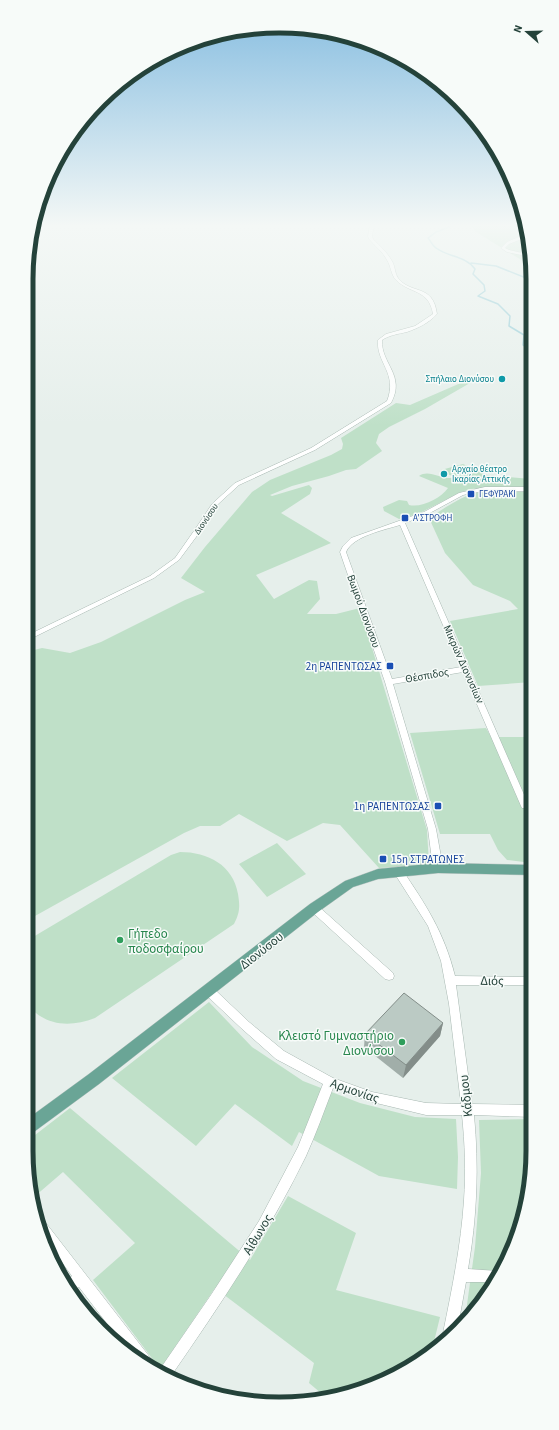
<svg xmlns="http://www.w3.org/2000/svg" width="559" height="1430" viewBox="0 0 559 1430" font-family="'Source Sans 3',sans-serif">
	<rect width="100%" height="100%" fill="#e6efeb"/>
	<path fill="#bfe0c8" d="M472,226H525L531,246V266L476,232Z
		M463,382L470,383L425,409L389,427L379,434L376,443L382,451L356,469L346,470L329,476L292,486L270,495L272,496L309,485L312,488L310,494L281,513L331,543L256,575L274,599L309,580L317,581L320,599L307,614H336L360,608L427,830L429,865L379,868L340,825L323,823L287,841L239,814L220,826H200L184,833L26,921V652L42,648L70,653L101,642L185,600L205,592L181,578L205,547L252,492L270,480L331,455L342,449L343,444L341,438L396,403L410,405Z
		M463,464L487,475L531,479V487H496L471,489L461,492L418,514L399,519L384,511L383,507L399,500L407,501L409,505C422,508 441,498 448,488L419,476C430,468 443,482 455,477L442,472L441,470Z
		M481,492H531L532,682L478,686L450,621L518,609L510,601L473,585L445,553L429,518C445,508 462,495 481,492Z
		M486,728L491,737H532V863L507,860L498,850L490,834H440L410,733Z
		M277,843L306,874L267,897L239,864Z
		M180,852C208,852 233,865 238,894C240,906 240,913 234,924L95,1018C69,1028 44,1026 26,1003V944L33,937L171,855Z
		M209,1002L252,1047L303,1081L360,1103L415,1117L456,1119L458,1157L457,1189L379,1176L299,1132L292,1146L235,1104L196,1146L112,1078Z
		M70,1108L250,1260L288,1196L356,1233L336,1290L440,1317L432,1350L420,1361L328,1399L309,1383L314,1363L215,1288L160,1369L93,1280L135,1243L63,1172L34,1197L26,1151V1142Z
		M533,1119V1151L524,1216L481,1305L465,1319L475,1247L481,1173L479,1120Z"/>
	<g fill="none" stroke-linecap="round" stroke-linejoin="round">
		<path stroke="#8ec9d4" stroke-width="1.5" d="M452,226L436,232L428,238C431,241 432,246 436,248C448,257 466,256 475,269L473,274L484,285L485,291L478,296L498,304L510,316L509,326L524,335L523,345L531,351
			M471,263L496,266L531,280"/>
		<defs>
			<path id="minor" d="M370,226H374L372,236L373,239C380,246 388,253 393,263C395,267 395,274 398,278C411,295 433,283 437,314C429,323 418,328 407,332C398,334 390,335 382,340C381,364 406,375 391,403L315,450L239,485L216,506L202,529L179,560L154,578L26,641V636L150,576L175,558L196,528L212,504L235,483L311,448L387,401C398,373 376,363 378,340L386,334L415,326L433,314C429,289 410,294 396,280C391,275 391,266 387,260C383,252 375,246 369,239L368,236Z
				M521,226L525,227L524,238L509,244L505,248L509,250L531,255V257L507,252L501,248L507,242L521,236Z
				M485,487H531V491H485L472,493L463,495L428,514L405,523L529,806L528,808H522L521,806L463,672L393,684L436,829L443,868L441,871L438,872L435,871L433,868L428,829L385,682L340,552L343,546L351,538L424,512L459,493ZM400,525L461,667L392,679L346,552C353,536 384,530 400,525Z
				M398,867L401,868C426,905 444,932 455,976L533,977V985H456L472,1104L533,1105V1117L474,1115C479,1167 477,1217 468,1269L498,1271L492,1282H466L458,1326L445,1338L443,1333C452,1289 461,1245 464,1200C466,1172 465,1144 462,1115H426L372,1102L333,1088C324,1111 316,1134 306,1156C268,1234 220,1305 171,1376L158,1372L211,1295L259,1221L298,1147L323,1084L276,1059L241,1028L204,993L203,990L204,987L208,985L212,987L249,1022L284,1051L333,1078L372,1092L426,1103L461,1104L449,1004L441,961L428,926L393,871L395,868Z
				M314,904L317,905L393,973L394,976L393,979L389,980L385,979L311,911L309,908L311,905Z
				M37,1216L42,1218L152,1360L154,1365L152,1369L125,1347L79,1287L74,1291L67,1280L72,1276L40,1232Z"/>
			<path id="major" d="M438,863L532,865V875L438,873L378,879L353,887L318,912L99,1084L31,1134L26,1136V1120L89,1074L310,904L345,881L378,869Z"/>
		</defs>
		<use href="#minor" stroke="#a8b8b2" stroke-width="1"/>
		<use href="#major" stroke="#c2cac8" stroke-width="1"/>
		<use href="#minor" fill="#fff" fill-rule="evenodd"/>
		<use href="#major" fill="#6aa596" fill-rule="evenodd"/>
	</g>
	<path fill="#a1aea9" d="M443,1023L440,1036L403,1078L364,1047L365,1034Z"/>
	<path fill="#838d89" d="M443,1023L440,1036L403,1078L406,1065Z"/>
	<path fill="#bbcac4" stroke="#838d89" d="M404,993L443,1023L406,1065L365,1034Z"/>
	<linearGradient id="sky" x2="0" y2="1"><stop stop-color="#84bce0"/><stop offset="0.53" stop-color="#f4f8f6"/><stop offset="1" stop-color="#f4f8f6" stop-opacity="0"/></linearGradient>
	<rect width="559" height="426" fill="url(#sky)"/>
	<g fill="#0f9aa8" stroke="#f7fbf9" stroke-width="1.5">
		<circle cx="502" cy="379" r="4"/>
		<circle cx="444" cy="474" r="4"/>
	</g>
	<g fill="#1a4fb4" stroke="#f7fbf9" stroke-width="1.5">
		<rect x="467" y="490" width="8" height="8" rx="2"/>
		<rect x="401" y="514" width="8" height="8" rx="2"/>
		<rect x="386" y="662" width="8" height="8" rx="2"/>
		<rect x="434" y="802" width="8" height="8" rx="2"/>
		<rect x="379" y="855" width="8" height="8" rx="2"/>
	</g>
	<g fill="#2e9e5b" stroke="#f7fbf9" stroke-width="1.5">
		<circle cx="120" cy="940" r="4"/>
		<circle cx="402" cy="1042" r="4"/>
	</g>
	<g text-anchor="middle" stroke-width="3" stroke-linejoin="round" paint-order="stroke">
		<g font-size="9" fill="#0d838f" stroke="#f7fbf9" text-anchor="end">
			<text x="494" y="382">Σπήλαιο Διονύσου</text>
			<text x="452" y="472" text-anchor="start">Αρχαίο θέατρο<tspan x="452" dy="10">Ικαρίας Αττικής</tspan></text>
		</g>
		<g font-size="9" fill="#164399" stroke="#f7fbf9" text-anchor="start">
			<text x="479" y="497">ΓΕΦΥΡΑΚΙ</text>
			<text x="413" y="521">Α'ΣΤΡΟΦΗ</text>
		</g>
		<g font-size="9" fill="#24423a" stroke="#f7fbf9">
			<text transform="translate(206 519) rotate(-56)" y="3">Διονύσου</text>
		</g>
		<g font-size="11" fill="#24423a" stroke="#f7fbf9">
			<text transform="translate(364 611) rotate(70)" y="4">Βωμού Διονύσου</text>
			<text transform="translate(464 664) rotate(66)" y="4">Μικρών Διονυσίων</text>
			<text transform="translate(427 675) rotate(-10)" y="4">Θέσπιδος</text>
		</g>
		<g font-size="11" fill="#164399" stroke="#f7fbf9" text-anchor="end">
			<text x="382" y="670">2η ΡΑΠΕΝΤΩΣΑΣ</text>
			<text x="430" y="810">1η ΡΑΠΕΝΤΩΣΑΣ</text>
			<text x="391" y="863" text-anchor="start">15η ΣΤΡΑΤΩΝΕΣ</text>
		</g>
		<g font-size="13" fill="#27864d" stroke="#f7fbf9" text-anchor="start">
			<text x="128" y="938">Γήπεδο<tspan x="128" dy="15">ποδοσφαίρου</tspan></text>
			<text x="394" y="1040" text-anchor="end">Κλειστό Γυμναστήριο<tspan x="394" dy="15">Διονύσου</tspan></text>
		</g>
		<g font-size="13" fill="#24423a" stroke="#f7fbf9">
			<text transform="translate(261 950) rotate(-38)" y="5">Διονύσου</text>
			<text transform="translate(492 980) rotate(1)" y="5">Διός</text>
			<text transform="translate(355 1090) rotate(19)" y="5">Αρμονίας</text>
			<text transform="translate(465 1096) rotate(-96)" y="5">Κάδμου</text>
			<text transform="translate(257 1234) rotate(-59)" y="5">Αίθωνος</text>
		</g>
	</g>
	<path d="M0 0H559V1430H0ZM279 33H280A246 246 0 0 1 526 279V1151A246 246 0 0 1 280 1397H279A246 246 0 0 1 33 1151V279A246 246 0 0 1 279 33Z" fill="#f7fbf9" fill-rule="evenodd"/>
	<path fill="none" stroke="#24423a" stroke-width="5" d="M279 33H280A246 246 0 0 1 526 279V1151A246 246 0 0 1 280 1397H279A246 246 0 0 1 33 1151V279A246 246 0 0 1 279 33Z"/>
	<g transform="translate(527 32) rotate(290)" stroke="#f7fbf9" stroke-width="3" paint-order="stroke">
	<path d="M0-3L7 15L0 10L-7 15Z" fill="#24423a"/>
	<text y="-6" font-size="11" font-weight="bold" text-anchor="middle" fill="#24423a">N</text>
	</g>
</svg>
